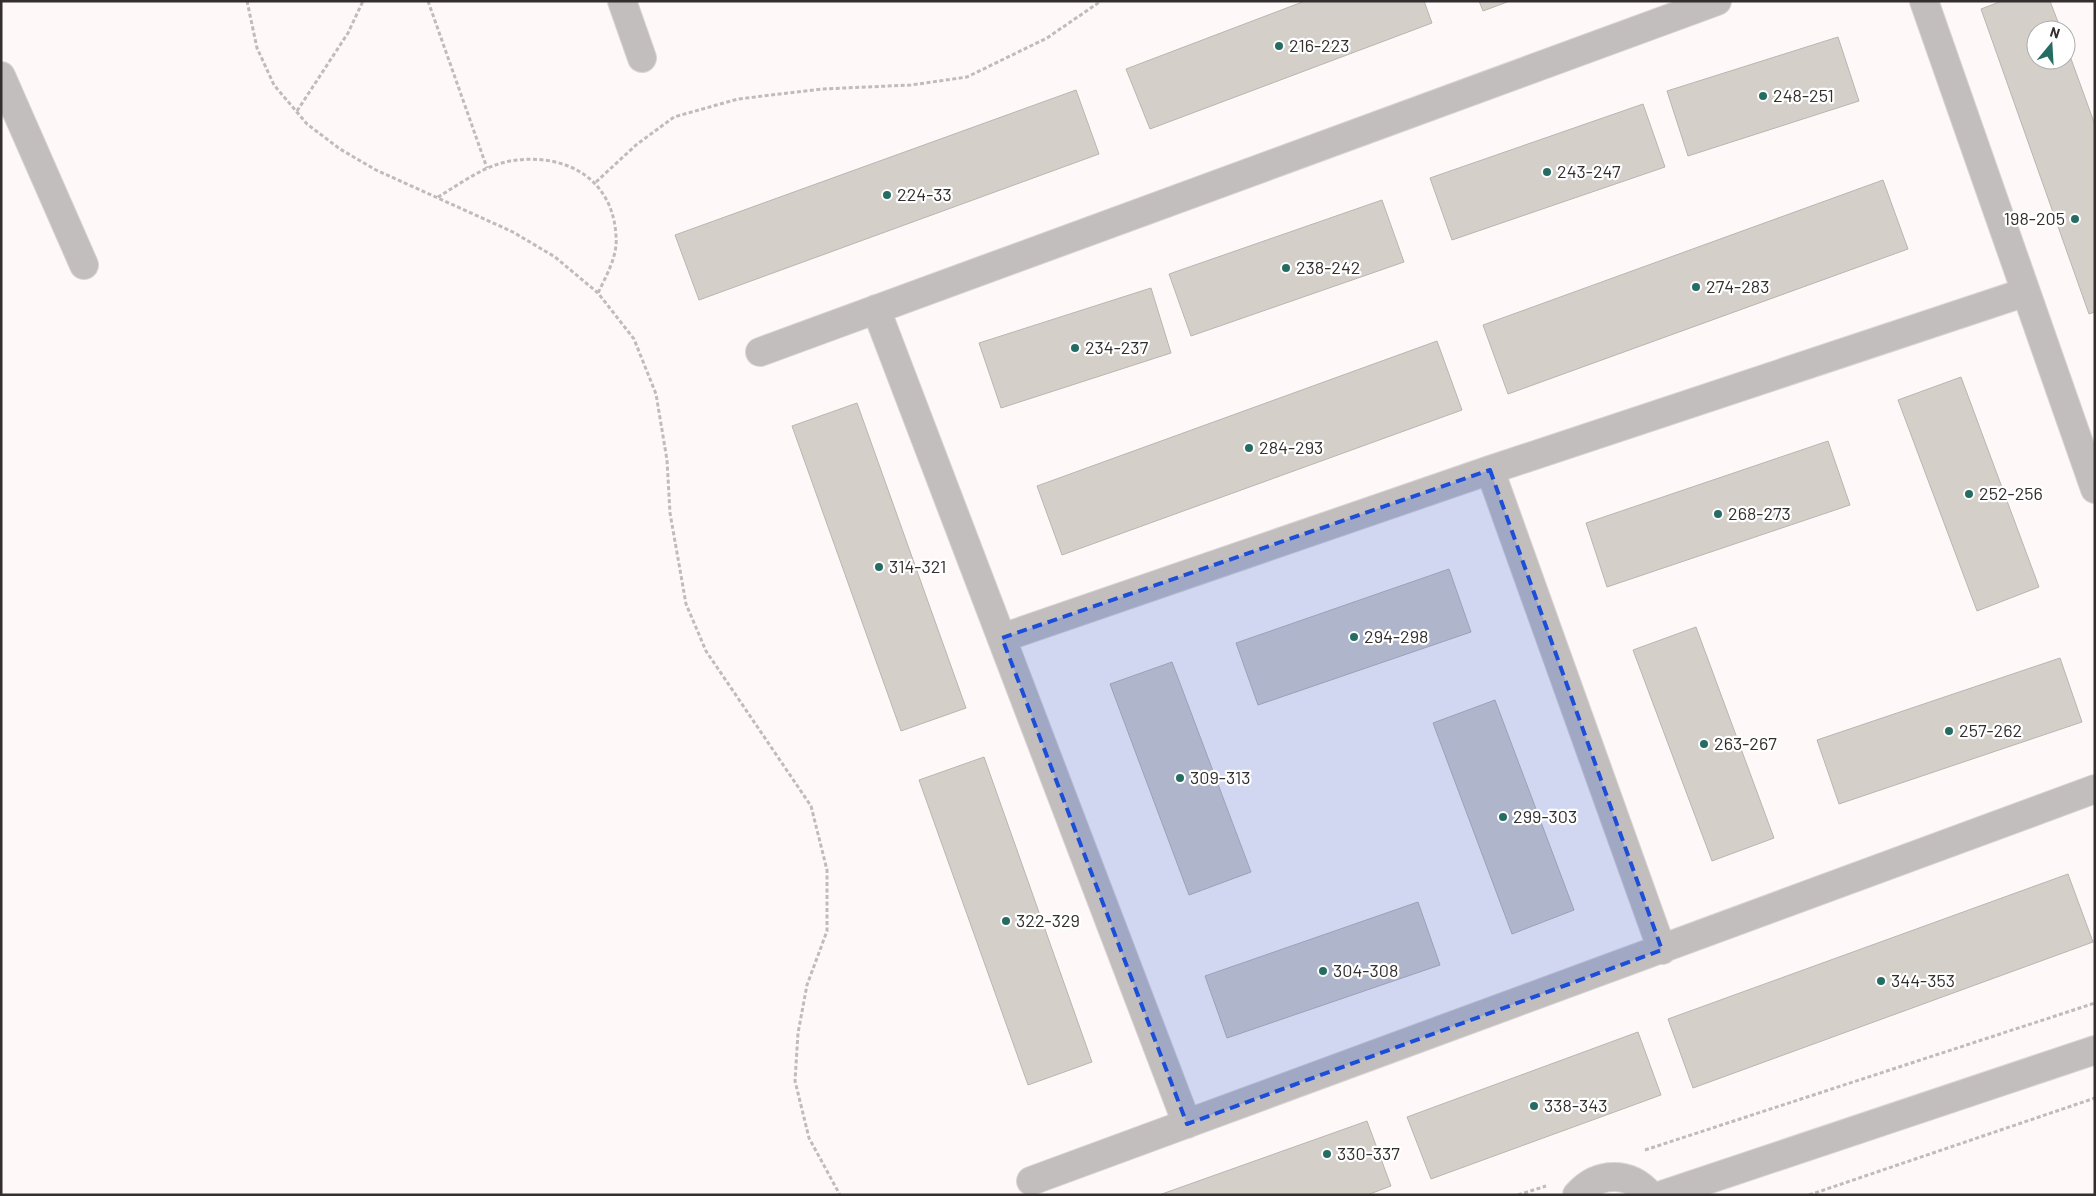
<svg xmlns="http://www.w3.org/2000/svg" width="2096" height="1196" viewBox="0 0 2096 1196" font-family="Barlow,sans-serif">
	<rect width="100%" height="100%" fill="#fef9f8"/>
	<path fill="#d4cfc9" stroke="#bab5b0" d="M1305,1H1424L1432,23L1150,129L1126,69Z
		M1479,1H1510L1483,11Z
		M2002,1H2050L2061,30H2036V60H2066V45L2095,125V312L2089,314L1981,9Z
		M1838,37L1859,101L1688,156L1667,91Z
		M1076,90L1099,154L699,300L675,235Z
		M1643,104L1665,167L1452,240L1430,178Z
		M1883,180L1908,249L1508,394L1483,325Z
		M1382,200L1404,262L1191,336L1169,274Z
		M1151,288L1171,353L1001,408L979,343Z
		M1437,341L1462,410L1062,555L1037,486Z
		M1961,377L2039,587L1977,611L1898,400Z
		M857,403L966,708L901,731L792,426Z
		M1828,441L1850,505L1607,587L1586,523Z
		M1449,569L1471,632L1258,705L1236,643Z
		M1696,627L1774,838L1712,861L1633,650Z
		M2060,658L2082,722L1839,804L1817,740Z
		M1172,662L1251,872L1189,895L1110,684Z
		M1495,700L1574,910L1512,934L1433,723Z
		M984,757L1092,1062L1028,1085L919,780Z
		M2068,874L2093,942L1693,1088L1668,1019Z
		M1418,902L1440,965L1227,1038L1205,976Z
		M1638,1032L1661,1095L1431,1179L1407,1117Z
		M1367,1121L1391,1186L1367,1195H1159Z"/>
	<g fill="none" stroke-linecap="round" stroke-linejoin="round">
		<defs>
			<path id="minor" d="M622,1L642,58
				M1924,1L2095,489
				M1,76L84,265
				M876,309L1187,1124
				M760,352L1717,1
				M1490,470L1662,950
				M1002,638L1490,470L2026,292
				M1031,1181L2095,789
				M1577,1195C1598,1171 1630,1171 1650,1195
				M1662,1195L2095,1050"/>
		</defs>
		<use href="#minor" stroke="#d9d5d4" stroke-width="30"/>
		<path stroke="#c0bcbb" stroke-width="3" stroke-dasharray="4 2.5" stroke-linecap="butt" d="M247,1L257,48L274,85L307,124L340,149L376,170L513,232L555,257L598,293L634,339L656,394L667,460L670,513L686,604L706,651L811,806L827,870V931L807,985L798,1033L795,1081L809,1138L840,1195
			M428,1L487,168
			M297,111L348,33L363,1
			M596,182L636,145L674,117L738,99L822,89L911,85L967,77L1047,38L1101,1
			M438,197C460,184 483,166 510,161C563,152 613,177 616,236C618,256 606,276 598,293
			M1645,1150L2095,1003
			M1518,1195L1546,1186
			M1809,1195L2095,1098"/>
		<use href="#minor" stroke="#c2bebe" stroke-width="28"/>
	</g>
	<path fill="#1d4ed8" fill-opacity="0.2" stroke="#1d4ed8" stroke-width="4" stroke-dasharray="10 6" stroke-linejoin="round" d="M1490,470L1662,950L1187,1124L1002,638Z"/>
	<g fill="#256c62" stroke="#fff" stroke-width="2">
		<circle cx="1279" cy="46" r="5"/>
		<circle cx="1763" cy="96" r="5"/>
		<circle cx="1547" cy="172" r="5"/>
		<circle cx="887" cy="195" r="5"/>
		<circle cx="2075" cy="219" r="5"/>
		<circle cx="1286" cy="268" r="5"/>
		<circle cx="1696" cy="287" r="5"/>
		<circle cx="1075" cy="348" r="5"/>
		<circle cx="1249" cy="448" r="5"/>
		<circle cx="1969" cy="494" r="5"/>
		<circle cx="1718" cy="514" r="5"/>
		<circle cx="879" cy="567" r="5"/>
		<circle cx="1354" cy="637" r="5"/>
		<circle cx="1949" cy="731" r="5"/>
		<circle cx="1704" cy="744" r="5"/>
		<circle cx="1180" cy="778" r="5"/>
		<circle cx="1503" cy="817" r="5"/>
		<circle cx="1006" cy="921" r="5"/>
		<circle cx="1323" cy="971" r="5"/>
		<circle cx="1881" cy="981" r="5"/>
		<circle cx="1534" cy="1106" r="5"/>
		<circle cx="1327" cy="1154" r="5"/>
	</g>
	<g text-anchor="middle" stroke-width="4.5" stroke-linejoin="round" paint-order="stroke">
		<g font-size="18" fill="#322f2e" stroke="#fff" text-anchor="start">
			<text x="1289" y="52">216-223</text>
			<text x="1773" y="102">248-251</text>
			<text x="1557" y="178">243-247</text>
			<text x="897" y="201">224-33</text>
			<text x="2065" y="225" text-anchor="end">198-205</text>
			<text x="1296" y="274">238-242</text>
			<text x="1706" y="293">274-283</text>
			<text x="1085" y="354">234-237</text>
			<text x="1259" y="454">284-293</text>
			<text x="1979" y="500">252-256</text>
			<text x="1728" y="520">268-273</text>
			<text x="889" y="573">314-321</text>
			<text x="1364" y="643">294-298</text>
			<text x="1959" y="737">257-262</text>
			<text x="1714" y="750">263-267</text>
			<text x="1190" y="784">309-313</text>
			<text x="1513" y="823">299-303</text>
			<text x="1016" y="927">322-329</text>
			<text x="1333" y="977">304-308</text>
			<text x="1891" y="987">344-353</text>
			<text x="1544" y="1112">338-343</text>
			<text x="1337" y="1160">330-337</text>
		</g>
	</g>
	<rect width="2096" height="1196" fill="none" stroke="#322f2e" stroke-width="5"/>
	<g transform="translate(2051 45) rotate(18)"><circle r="24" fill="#ffffff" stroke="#adacab"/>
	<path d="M0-4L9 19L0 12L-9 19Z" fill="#256c62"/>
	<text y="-8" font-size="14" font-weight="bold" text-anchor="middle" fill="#322f2e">N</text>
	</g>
</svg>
